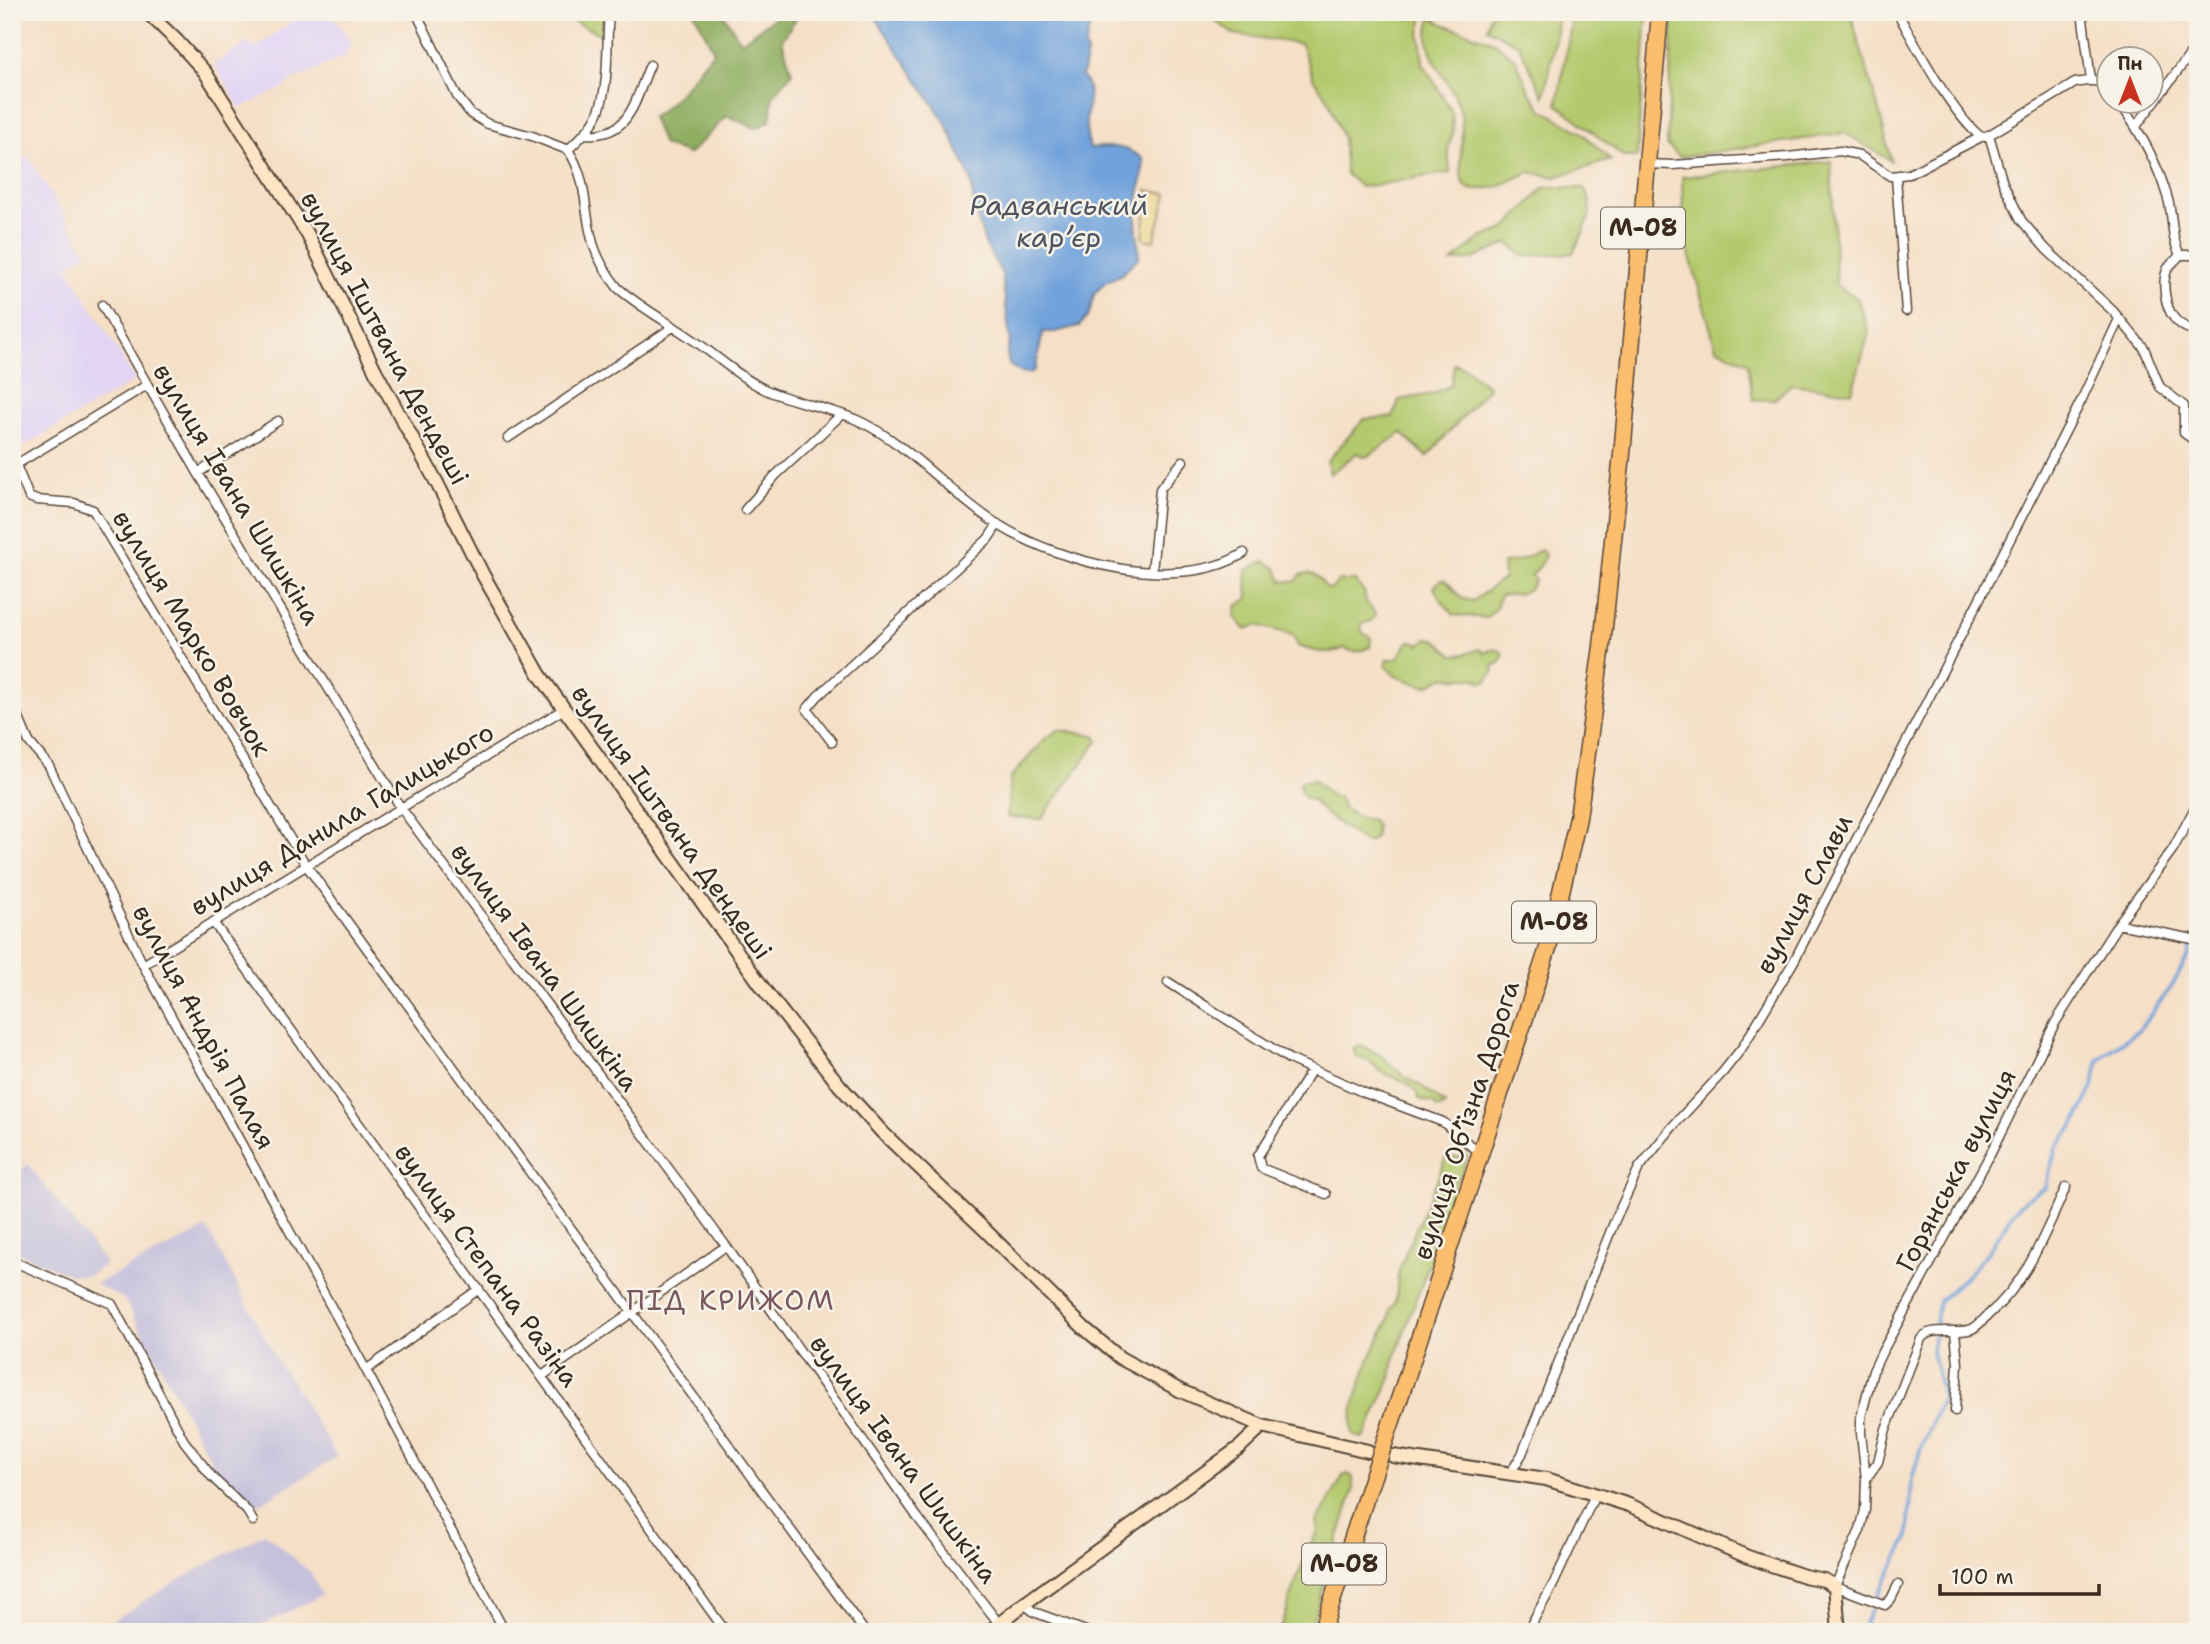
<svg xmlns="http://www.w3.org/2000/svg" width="2210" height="1644" viewBox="0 0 2210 1644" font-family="'Shantell Sans',sans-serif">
	<rect width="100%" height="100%" fill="#f7f3e8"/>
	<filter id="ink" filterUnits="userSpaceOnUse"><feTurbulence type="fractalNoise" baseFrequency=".0143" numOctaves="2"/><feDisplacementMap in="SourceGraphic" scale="14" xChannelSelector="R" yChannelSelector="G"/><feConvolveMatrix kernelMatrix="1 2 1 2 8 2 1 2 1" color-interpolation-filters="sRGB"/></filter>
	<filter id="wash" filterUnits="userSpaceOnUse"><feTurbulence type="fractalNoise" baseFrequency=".00686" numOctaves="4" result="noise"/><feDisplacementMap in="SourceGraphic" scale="28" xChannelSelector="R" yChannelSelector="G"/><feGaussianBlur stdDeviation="1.57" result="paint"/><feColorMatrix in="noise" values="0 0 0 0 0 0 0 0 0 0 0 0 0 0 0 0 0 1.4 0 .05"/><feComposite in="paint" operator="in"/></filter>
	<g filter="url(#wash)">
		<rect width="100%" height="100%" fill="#f5dfc6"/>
		<path fill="#e1d4f4" d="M304,12H330L352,43L345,56L290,82L285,87L240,108L214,64L246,43L247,40L255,49Z
			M28,156L87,253L67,266L135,380L12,453V166Z"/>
		<path fill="#c5c0db" d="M28,1164L106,1264L87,1276L70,1275L12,1250V1179Z
			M207,1228L282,1370L284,1369L337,1457L258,1505L219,1475L124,1299L95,1284Z
			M265,1533L311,1573L322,1595L249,1632H95L175,1582Z"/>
		<path fill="#b4c96d" stroke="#787a46" stroke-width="2" d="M554,12H606L604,36Z
			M1212,12H1423L1420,35L1423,63L1452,112L1453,133L1448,148L1450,173C1419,176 1391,184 1361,187L1346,174L1343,139L1328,99L1314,80L1301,44L1233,34L1212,18Z
			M1491,12H1558L1554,47L1544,97L1519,45L1487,28Z
			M1571,12H1647L1637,157H1624L1557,104L1572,19Z
			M1673,12H1850L1881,118L1891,161L1845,133L1680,157L1667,145Z
			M1431,17L1443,24L1494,42L1516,60L1530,93L1543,110L1581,132L1611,160L1555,177L1529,172L1497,187L1473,190L1464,186C1456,162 1465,138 1461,114C1455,79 1417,59 1431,17Z
			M1831,161L1836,285L1857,298L1869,332L1852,392L1791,384L1775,399L1753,400L1748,363L1716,348L1684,236L1682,177Z
			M1545,187L1584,188C1599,211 1583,231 1573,253L1523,256L1508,243L1473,259L1452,262L1481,238L1505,229Z
			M1454,363L1465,368L1489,387L1427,457L1402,433L1366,457L1357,453L1330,474L1327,461L1364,419L1393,417L1399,400L1433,394L1451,385Z
			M1541,550L1545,555L1540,566L1532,575L1535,580C1529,596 1515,594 1501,595L1499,597L1496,609L1486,618L1454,615L1441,600L1434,588C1445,568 1452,591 1461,597C1464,600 1469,600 1473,601L1504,578L1503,563L1518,561Z
			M1264,561L1276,568L1282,581L1296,582L1300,575C1315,569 1319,578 1327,589L1333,588L1338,581H1355L1365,593V600L1376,615L1371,621L1361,624L1362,632L1371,638L1370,647C1361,651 1353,654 1345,648C1329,655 1314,652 1298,646L1293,635L1257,625L1245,629L1235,617L1236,607L1248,598L1246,571Z
			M1428,638L1437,640L1453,655L1465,654L1481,649L1484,653L1495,649L1502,652L1503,656L1500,663L1493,666L1494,670L1487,681L1482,682L1473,678H1443L1429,685L1423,686L1395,676L1386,666L1387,659H1397L1408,642L1413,641L1420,644Z
			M1058,730L1094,735L1098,741L1041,819L1007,817L1010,778L1045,739Z
			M1314,780L1332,797H1339L1344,809L1360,818L1372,820L1376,825L1375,837L1370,842H1364L1327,815L1312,800L1304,798L1299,785L1301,781Z
			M1358,1045L1379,1054L1405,1077L1420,1085L1445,1104L1441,1108H1437L1433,1103L1419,1099L1415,1090L1408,1084L1380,1071L1371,1062L1357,1057L1353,1049Z
			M1465,1154L1467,1156L1463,1171L1455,1184L1443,1226L1393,1363L1391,1378L1365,1436L1362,1438L1353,1435C1347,1411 1366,1367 1376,1345C1381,1334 1391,1321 1390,1309C1400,1302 1395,1280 1400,1268C1413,1231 1433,1195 1446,1157L1458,1158Z
			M1348,1474L1353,1477V1492L1309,1632H1280L1298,1575L1309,1547L1318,1532L1317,1522L1343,1476Z"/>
		<path fill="#8fad60" stroke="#656c3f" stroke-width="2" d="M694,12H722L741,42L782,12H800L782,40L792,73L773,96L770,121L756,128L727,116L689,154L663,145L652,117C678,101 694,74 714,51Z"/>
		<path fill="#eeda9e" stroke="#94825e" stroke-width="2" d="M1147,190L1167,194L1154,241L1143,239Z"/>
		<path fill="#71a2db" stroke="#56667c" stroke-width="2" d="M872,12H1093L1085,47L1087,53L1082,76C1095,92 1085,108 1086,126C1086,133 1088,141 1090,148C1112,146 1125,145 1143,159C1145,175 1137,199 1136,216C1136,229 1139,243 1139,257L1122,274L1106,282L1094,294L1089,315L1079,326L1055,332H1043L1035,370L1030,373L1020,372L1009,365L1007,353L1010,340L1002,274L985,243L974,207L971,179L946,123Z"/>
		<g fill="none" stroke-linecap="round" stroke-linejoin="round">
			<path stroke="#71a2db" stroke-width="3.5" d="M1876,1599L1908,1538L1912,1479L1921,1448L1943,1397L1932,1352L1939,1301C1957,1285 1975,1269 1990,1249C2010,1221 2010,1205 2045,1188L2056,1148L2074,1126L2093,1087L2099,1059L2139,1030L2172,986L2189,955L2198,927
				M1861,1632L1871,1610"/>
		</g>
	</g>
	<g filter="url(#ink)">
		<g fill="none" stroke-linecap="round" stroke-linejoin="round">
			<defs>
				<path id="street" d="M416,12L457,96L471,114L488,124L532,136L568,150C586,175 584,206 591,235C595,255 605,272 618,288C641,308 668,322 692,339C717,356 740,378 766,390C795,403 828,407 857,420C910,444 948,493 997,524C1059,563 1179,594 1244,553
					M1897,12C1917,47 1951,113 1981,137
					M2082,12L2091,80
					M2119,102C2139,130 2157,162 2167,196C2174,216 2170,236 2180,255C2177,259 2171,264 2168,268C2161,281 2165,307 2174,318C2180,326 2189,329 2198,333
					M2137,125L2198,44
					M585,134C631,138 635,99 650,65
					M1989,135L2075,83C2087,81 2099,78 2108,88
					M568,150C580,138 593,127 599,111C610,81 606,43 609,12
					M1648,164L1673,165L1788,157L1840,151L1859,155L1890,176L1909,174L1981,137L1989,135L2003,183L2021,220L2046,249L2113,311L2144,348L2160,387L2184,406V433L2198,443
					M1896,177L1906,311
					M2180,255H2198
					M102,305L198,473L401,808L726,1246L918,1518L1000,1625
					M508,438L673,327
					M16,465L29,497L36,500L74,503L93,510L306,865L865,1632
					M12,467L147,385
					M198,473L278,421
					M745,510L776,475L841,415
					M1152,572L1160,489L1183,461
					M12,702L29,742L49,766L143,965L366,1370L505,1632
					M832,742L807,709L818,696L988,539L998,524
					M213,922L726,1632
					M2118,924L2198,940
					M143,965L564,709
					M1168,982L1289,1059L1365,1093L1443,1122L1471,1146L1482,1151
					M1311,1071L1258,1156L1261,1168L1326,1194
					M12,1261L112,1304L184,1441L212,1477L247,1511L253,1521
					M366,1370L479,1289
					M542,1376L726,1246
					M1955,1411L1958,1364L1955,1332
					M1510,1474L1522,1454L1615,1220L1639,1168L1673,1126L1723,1072L1742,1048L1794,961L2081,401L2119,319
					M1866,1479L1878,1462L1886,1429L1921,1339C1930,1325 1956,1335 1972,1329C1978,1326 1983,1320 1988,1315C2028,1281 2045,1233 2066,1187
					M1898,1585L1891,1599L1885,1605L1835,1586L1860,1530L1865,1510L1866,1479L1861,1433V1417L1873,1371L1882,1352L1991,1153L2055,1023L2118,924L2173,849L2198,802
					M1024,1604L1034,1612L1088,1632
					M1527,1632L1553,1585L1595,1495"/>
				<path id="secondary" d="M147,12L177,41L205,72L308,235L376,372L437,483L483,575L540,675L766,992L840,1086L883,1133L985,1230L1084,1328L1120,1358L1181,1391L1262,1426L1368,1451
					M1393,1456L1546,1479L1629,1505L1748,1557L1804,1576L1824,1580L1835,1586L1839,1632
					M989,1632L1024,1604L1240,1447L1262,1426"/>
				<path id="highway" d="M1405,1382L1548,948L1578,818L1602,646L1623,444L1660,12
					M1322,1632L1366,1497"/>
			</defs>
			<use href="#street" stroke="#574537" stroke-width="11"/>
			<use href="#secondary" stroke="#574537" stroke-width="16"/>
			<use href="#highway" stroke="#574537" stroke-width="19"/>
			<use href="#street" stroke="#fff" stroke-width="8"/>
			<use href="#secondary" stroke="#fde5c5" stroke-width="12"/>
			<use href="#highway" stroke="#fbbd6e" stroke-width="16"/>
			<defs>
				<path id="highway-bridge" d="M1366,1497L1405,1382"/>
			</defs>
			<use href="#highway-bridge" stroke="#574537" stroke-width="19" stroke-linecap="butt"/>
			<use href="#highway-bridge" stroke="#fbbd6e" stroke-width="16"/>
		</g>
	</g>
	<g text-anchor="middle" stroke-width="5" stroke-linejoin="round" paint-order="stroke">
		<g fill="#f7f3e8" stroke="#73665b" stroke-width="2">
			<rect x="1601" y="207.5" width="84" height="41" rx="5"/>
			<rect x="1512" y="901.5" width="84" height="41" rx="5"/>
			<rect x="1302" y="1543.5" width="84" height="41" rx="5"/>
		</g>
		<g font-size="24" font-weight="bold" fill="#3b2a1e">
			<text x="1643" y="236">М-08</text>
			<text x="1554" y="930">М-08</text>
			<text x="1344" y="1572">М-08</text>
		</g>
		<g font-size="26" fill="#3b2a1e" stroke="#f7f3e8">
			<text transform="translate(385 338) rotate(62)" y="9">вулиця Іштвана Дендеші</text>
			<text transform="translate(237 494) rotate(59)" y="9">вулиця Івана Шишкіна</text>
			<text transform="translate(192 633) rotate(59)" y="9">вулиця Марко Вовчок</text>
			<text transform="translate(342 819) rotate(-31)" y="9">вулиця Данила Галицького</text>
			<text transform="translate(672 822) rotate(55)" y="9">вулиця Іштвана Дендеші</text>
			<text transform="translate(1804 894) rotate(-62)" y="9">вулиця Слави</text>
			<text transform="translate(545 967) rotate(54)" y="9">вулиця Івана Шишкіна</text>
			<text transform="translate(204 1027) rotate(62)" y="9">вулиця Андрія Палая</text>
			<text transform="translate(1466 1120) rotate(-72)" y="9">вулиця Обʼїзна Дорога</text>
			<text transform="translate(1956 1170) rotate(-62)" y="9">Горянська вулиця</text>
			<text transform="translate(487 1265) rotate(54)" y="9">вулиця Степана Разіна</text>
			<text transform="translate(904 1459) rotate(54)" y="9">вулиця Івана Шишкіна</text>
		</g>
		<g font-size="28" font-style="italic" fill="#4e5460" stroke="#f7f3e8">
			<text x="1059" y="215">Радванський<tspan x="1059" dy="32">карʼєр</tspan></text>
		</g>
		<g font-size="28" letter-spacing="2" fill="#78585e" stroke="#f7f3e8">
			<text x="731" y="1310">ПІД КРИЖОМ</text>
		</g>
	</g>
	<rect width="2210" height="1644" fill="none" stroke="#f7f3e8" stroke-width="42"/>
	<g transform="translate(2130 80)"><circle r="33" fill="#f7f3e8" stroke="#aca397" stroke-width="2"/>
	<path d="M0-5L12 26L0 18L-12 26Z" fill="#c8321e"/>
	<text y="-10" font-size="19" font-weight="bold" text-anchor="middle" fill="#3b2a1e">Пн</text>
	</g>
	<path d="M1940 1584v10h159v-10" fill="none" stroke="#3b2a1e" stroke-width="3.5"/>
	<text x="1951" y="1584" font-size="21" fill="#3b2a1e" stroke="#f7f3e8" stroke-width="5" paint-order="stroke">100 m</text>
</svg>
